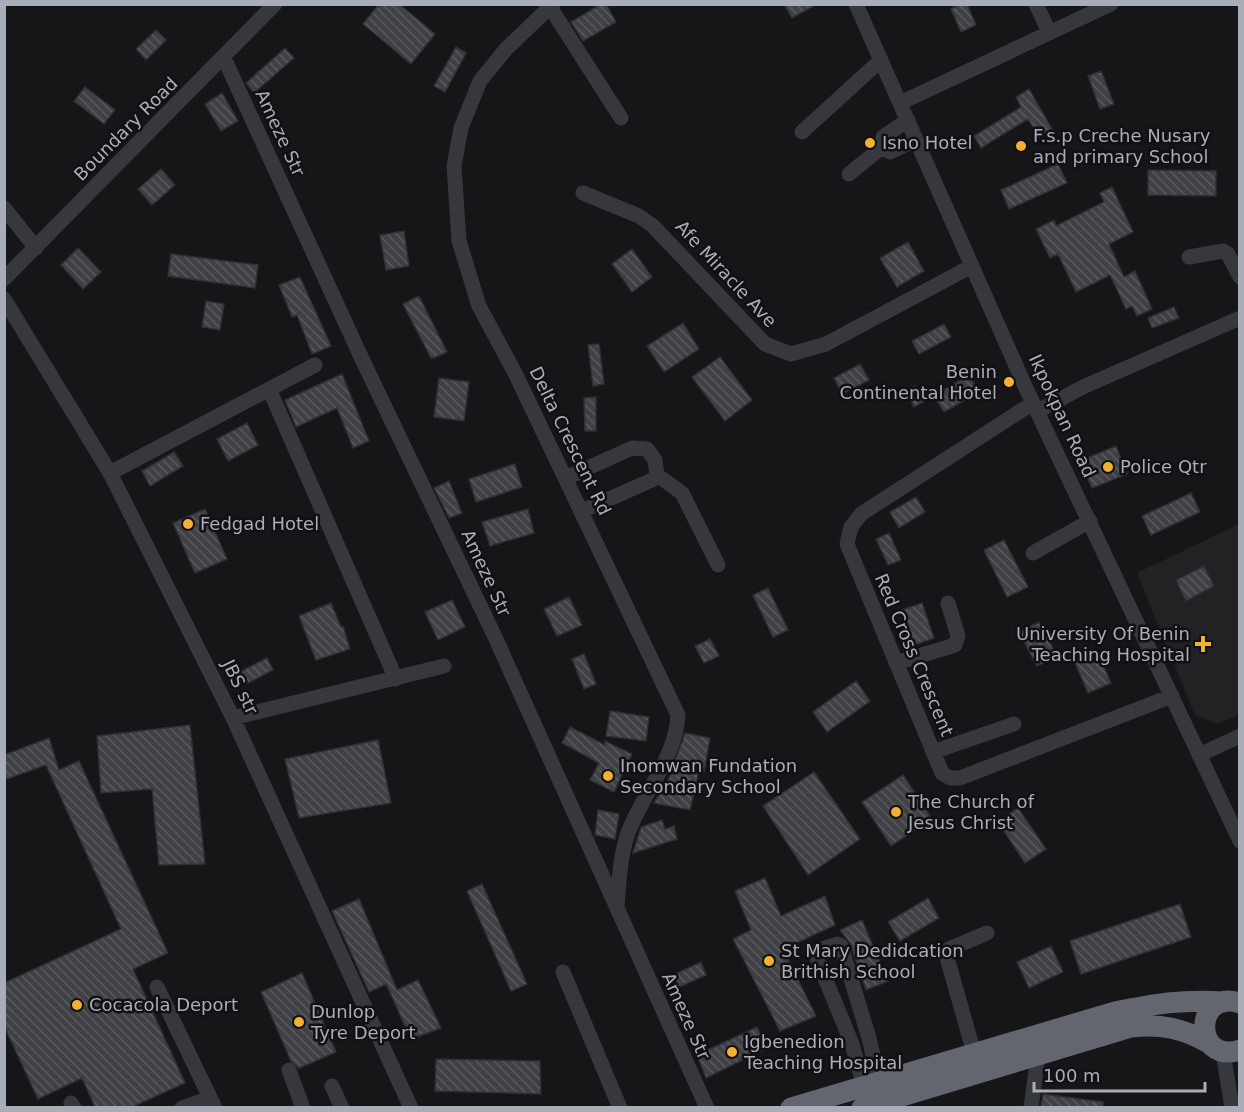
<svg xmlns="http://www.w3.org/2000/svg" width="1244" height="1112" viewBox="0 0 1244 1112" font-family="'DejaVu Sans',sans-serif">
	<defs>
		<pattern id="building-back-hatch" width="6" height="6" patternUnits="userSpaceOnUse" patternTransform="scale(1.5)"><rect width="6" height="6" fill="#404145"/><path d="M-1 5l2 2M0 0l6 6M5-1l2 2" fill="none" stroke="#595a5e"/></pattern>
	</defs>
	<rect width="100%" height="100%" fill="#161618"/>
	<path fill="#222225" d="M1239,524V715L1218,724L1195,715L1137,573Z"/>
	<path fill="url(#building-back-hatch)" stroke="#303034" stroke-width="1.5" d="M379,4H399L435,34L411,64L363,24Z
		M601,4H606L616,22L583,41L571,22Z
		M784,4H817L792,18Z
		M960,4H967L976,25L961,32L951,9Z
		M156,30L166,40L146,60L136,49Z
		M456,47L466,53L445,92L434,86Z
		M285,48L294,58L254,93L246,83Z
		M1101,71L1114,104L1100,109L1088,76Z
		M85,87L115,110L104,124L74,101Z
		M1029,89L1052,129L1039,137L1028,119L981,148L974,136L1021,107L1016,97Z
		M222,93L238,121L221,131L205,104Z
		M1058,164L1067,183L1009,209L1001,190Z
		M161,169L175,185L152,205L138,189Z
		M1148,170L1216,171V196L1148,195Z
		M1112,187L1133,232L1109,244L1124,277L1135,271L1152,309L1137,316L1132,306L1126,309L1110,275L1076,292L1058,254L1050,258L1036,229L1054,220L1056,226L1104,202L1100,193Z
		M404,231L409,266L386,270L380,235Z
		M908,242L924,271L897,287L880,258Z
		M78,248L101,272L83,289L61,265Z
		M632,249L652,277L632,292L612,264Z
		M171,254L258,265L255,288L168,276Z
		M300,277L331,346L312,354L297,315L292,317L279,285Z
		M419,296L447,352L434,358H431L403,304Z
		M206,301L224,304L220,330L202,327Z
		M1174,307L1179,318L1152,328L1148,318Z
		M683,323L699,349L664,372L647,346Z
		M944,324L951,337L919,354L912,341Z
		M599,344L604,384L593,386L588,345Z
		M720,357L752,400L725,421L692,377Z
		M860,364L869,380L842,394L834,378Z
		M342,374L369,441L353,448L337,408L296,427L285,400Z
		M969,375L979,392L944,412L934,396Z
		M439,378L469,382L464,421L434,417Z
		M915,386L923,402L914,407L906,391Z
		M596,397V431H585L584,398Z
		M247,423L258,445L228,461L217,439Z
		M1116,446L1127,474L1092,488L1080,461Z
		M174,452L183,466L150,486L142,471Z
		M515,464L522,487L476,502L469,479Z
		M449,481L462,513L449,518L434,488Z
		M1191,493L1200,512L1151,535L1142,516Z
		M916,497L925,512L899,528L890,512Z
		M205,509L227,559L195,573L173,523Z
		M528,509L534,533L490,546L482,522Z
		M889,533L901,560L888,565L876,539Z
		M1004,540L1028,587L1007,597L984,550Z
		M1204,566L1214,586L1186,601L1176,580Z
		M768,588L788,630L773,637L753,595Z
		M569,597L582,625L557,636L544,609Z
		M452,600L465,627L438,640L425,612Z
		M331,603L341,627L343,626L350,649L316,660L299,616Z
		M922,603L934,638L914,645L902,610Z
		M1039,622L1057,656L1037,666L1019,632Z
		M710,639L719,656L704,663L695,646Z
		M1098,653L1111,683L1088,693L1075,663Z
		M584,654L596,684L584,689L572,659Z
		M267,658L273,670L246,684L240,672Z
		M856,681L870,701L827,732L813,712Z
		M610,711L649,717L646,741L606,736Z
		M190,725L205,864L159,865L152,789L101,793L97,736Z
		M570,727L605,745V741L632,754L614,792L590,780L599,763L562,743Z
		M685,733L710,738L704,772L699,771L690,810L654,803L669,778Z
		M49,738L59,770L79,761L168,953L133,969L185,1083L132,1107H95L82,1078L38,1099L4,1026V983L121,929L46,765L4,780V755Z
		M378,740L391,803L299,818L285,759Z
		M814,772L860,839L808,875L763,806Z
		M903,775L932,819L891,846L862,802Z
		M1018,808L1046,849L1025,863L998,822Z
		M598,810L619,814L615,839L595,835Z
		M662,820L665,829L674,826L677,839L633,853L641,827Z
		M765,878L781,916L825,896L835,925L783,949L816,1016L780,1031L733,939L751,930L735,891Z
		M482,884L527,984L511,991L467,891Z
		M928,898L939,918L900,941L888,922Z
		M359,899L397,990L418,980L441,1028L411,1039L386,984L369,992L332,911Z
		M1180,904L1191,937L1081,974L1070,941Z
		M862,920L888,981L866,990L850,943L840,930Z
		M1051,946L1063,972L1029,988L1017,962Z
		M701,962L706,975L679,987L673,975Z
		M302,973L336,1052L299,1068L291,1061L261,992Z
		M757,1027L767,1048L706,1078L697,1055Z
		M436,1059L540,1061L541,1094L435,1091Z
		M1043,1094L1103,1102V1107H1041Z"/>
	<g fill="none" stroke-linecap="round" stroke-linejoin="round">
		<path stroke="#37383d" stroke-width="15" d="M553,4L506,49L480,81L461,128L454,166L459,241L479,306L516,375L678,715C676,758 643,793 628,833C620,856 619,882 617,906
			M856,4L1025,386L1240,841
			M1036,4L1049,32
			M550,7L621,118
			M224,58L362,359L496,639L707,1108
			M900,103L1111,4
			M908,120L883,137L882,147L890,152L916,140
			M802,132L881,60
			M849,174L882,147
			M583,193L639,216L653,226L765,344L791,354L826,344L972,266
			M4,208L36,248
			M1189,257L1223,251L1228,254L1240,277
			M4,279L275,4
			M4,299L110,473L233,718L411,1108
			M270,391L396,679
			M1033,403L861,514L851,527L847,544L942,773L950,778H960L1172,696
			M1038,411L1083,387L1240,318
			M110,473L315,365
			M566,478L632,448L647,449L655,460L657,475L682,493L718,565
			M582,511L652,480L657,475
			M1033,553L1090,521
			M896,663L955,645L958,636L948,603
			M233,718L444,666
			M933,752L1014,724
			M1199,755L1240,736
			M563,972L620,1108
			M157,987L215,1108
			M1223,1052L1232,1108
			M974,1053L946,954L949,949L987,933
			M289,1070L303,1108
			M332,1086L342,1108
			M864,1086L852,1044L816,956V951L837,944L841,946L869,1038L879,1081
			M71,1103L74,1108
			M182,1108L210,1098
			M1031,1108L1038,1055"/>
		<path stroke="#63666e" stroke-width="21" d="M1240,1003C1194,988 1192,1065 1240,1050
			M791,1108L1115,1012C1154,1004 1183,999 1223,1002
			M862,1108L1131,1027C1162,1024 1182,1028 1209,1043"/>
	</g>
	<g fill="#f2b134" stroke="#111113" stroke-width="2">
		<circle cx="870" cy="143" r="6"/>
		<circle cx="1021" cy="146" r="6"/>
		<circle cx="1009" cy="382" r="6"/>
		<circle cx="1108" cy="467" r="6"/>
		<circle cx="188" cy="524" r="6"/>
		<path d="M1200 635h6v6h6v6h-6v6h-6v-6h-6v-6h6z"/>
		<circle cx="608" cy="776" r="6"/>
		<circle cx="896" cy="812" r="6"/>
		<circle cx="769" cy="961" r="6"/>
		<circle cx="77" cy="1005" r="6"/>
		<circle cx="299" cy="1022" r="6"/>
		<circle cx="732" cy="1052" r="6"/>
	</g>
	<g text-anchor="middle" stroke-width="5" stroke-linejoin="round" paint-order="stroke">
		<g font-size="18" fill="#a8adb8" stroke="#111113">
			<text transform="translate(126 129) rotate(-45)" y="6">Boundary Road</text>
			<text transform="translate(280 133) rotate(65)" y="6">Ameze Str</text>
			<text transform="translate(726 274) rotate(47)" y="6">Afe Miracle Ave</text>
			<text transform="translate(1062 416) rotate(65)" y="6">Ikpokpan Road</text>
			<text transform="translate(570 441) rotate(64)" y="6">Delta Crescent Rd</text>
			<text transform="translate(486 573) rotate(65)" y="6">Ameze Str</text>
			<text transform="translate(914 655) rotate(67)" y="6">Red Cross Crescent</text>
			<text transform="translate(240 687) rotate(64)" y="6">JBS str</text>
			<text transform="translate(686 1016) rotate(66)" y="6">Ameze Str</text>
		</g>
		<g font-size="18" fill="#a8adb8" stroke="#111113" text-anchor="start">
			<text x="1033" y="142">F.s.p Creche Nusary<tspan x="1033" dy="21">and primary School</tspan></text>
			<text x="882" y="149">Isno Hotel</text>
			<text x="997" y="378" text-anchor="end">Benin<tspan x="997" dy="21">Continental Hotel</tspan></text>
			<text x="1120" y="473">Police Qtr</text>
			<text x="200" y="530">Fedgad Hotel</text>
			<text x="1190" y="640" text-anchor="end">University Of Benin<tspan x="1190" dy="21">Teaching Hospital</tspan></text>
			<text x="620" y="772">Inomwan Fundation<tspan x="620" dy="21">Secondary School</tspan></text>
			<text x="908" y="808">The Church of<tspan x="908" dy="21">Jesus Christ</tspan></text>
			<text x="781" y="957">St Mary Dedidcation<tspan x="781" dy="21">Brithish School</tspan></text>
			<text x="89" y="1011">Cocacola Deport</text>
			<text x="311" y="1018">Dunlop<tspan x="311" dy="21">Tyre Deport</tspan></text>
			<text x="744" y="1048">Igbenedion<tspan x="744" dy="21">Teaching Hospital</tspan></text>
		</g>
	</g>
	<rect width="1244" height="1112" fill="none" stroke="#a8adb8" stroke-width="12"/>
	<path d="M1034 1082v9h171v-9" fill="none" stroke="#a8adb8" stroke-width="3"/>
	<text x="1043" y="1082" font-size="18" fill="#a8adb8" stroke="#111113" stroke-width="4.5" paint-order="stroke">100 m</text>
</svg>
